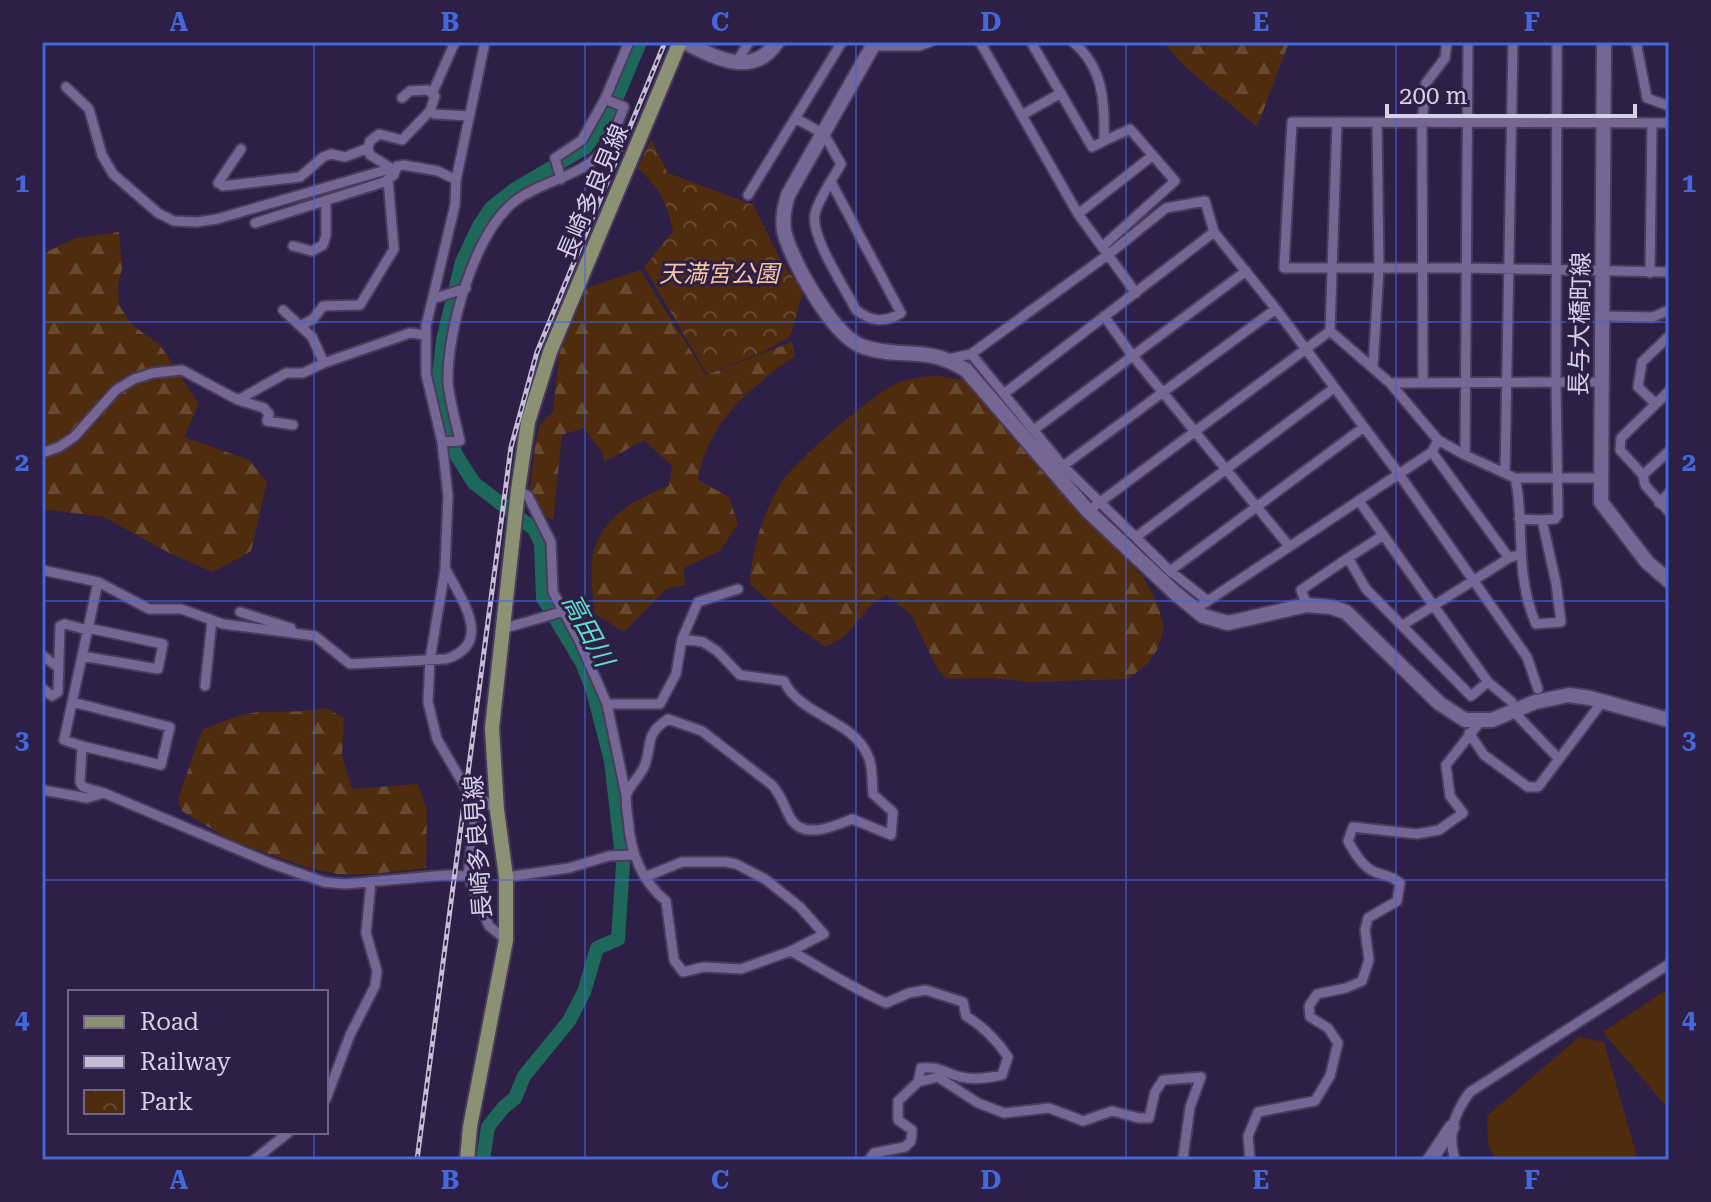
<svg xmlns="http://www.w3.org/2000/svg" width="1711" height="1202" viewBox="0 0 1711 1202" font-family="'Roboto Serif','Noto Sans JP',serif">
	<defs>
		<pattern id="forest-firs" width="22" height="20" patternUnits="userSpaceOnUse" patternTransform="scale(2)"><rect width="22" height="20" fill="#4e2c0d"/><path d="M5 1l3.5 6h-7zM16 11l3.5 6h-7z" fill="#674a30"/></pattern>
		<pattern id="park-crowns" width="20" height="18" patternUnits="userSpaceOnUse" patternTransform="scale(2)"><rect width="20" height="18" fill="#4e2c0d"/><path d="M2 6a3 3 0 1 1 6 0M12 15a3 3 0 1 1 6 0" fill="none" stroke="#674a30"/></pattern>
	</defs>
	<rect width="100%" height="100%" fill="#2e1f46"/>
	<path fill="url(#forest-firs)" d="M1163,42H1289L1257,127L1183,65Z
		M119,232L122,268L118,287L119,305L132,325L160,345L199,404L184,437L249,460L267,482L251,551L213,572L171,554L104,517L42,509V254L76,238Z
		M640,270L706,375L792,342L795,356C751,387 707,422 698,480L729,497L738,524L720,551L684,568L685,585L666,589L624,632L594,613C593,597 589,564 594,550C605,515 637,498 669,486L672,466L644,440L604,462L603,454L584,428L562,435L553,521L544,514L530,489L535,446L540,424L553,412L559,354L587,288Z
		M938,376L963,380L991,400L1073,485L1096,528L1143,577L1158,604L1164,628L1157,650L1147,664L1128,679L1029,682L991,678L947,679L938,670L911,615L887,595L871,605L845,636L826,647L793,624L750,584C751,551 763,513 780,485C792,463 873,394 896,384C910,377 922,377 938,376Z
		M326,708L344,718L342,755L352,789L418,784L427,811L426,868L373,874H338L309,868L232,841L182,811L178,799L202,730C222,722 241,713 263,712C286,711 302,713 326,708Z"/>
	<path fill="url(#park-crowns)" d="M651,139L668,173L753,205L780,259L803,292L790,337L765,351L707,374L644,267L673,231C667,201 660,190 638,168Z"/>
	<path fill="#4e2c0d" d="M1669,988V1110L1603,1032Z
		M1579,1037L1604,1042L1638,1160H1496L1488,1145L1487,1116Z"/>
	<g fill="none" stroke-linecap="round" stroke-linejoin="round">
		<path stroke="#1e675b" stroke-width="14" d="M483,1160L488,1127L503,1108L515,1098L524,1076L569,1021L584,992L597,948L618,939L623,865L611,761L593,691L582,663L543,598L541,543L534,529L474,483L455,453L439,377L443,340L462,262L479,226L491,208L515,189L585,148L609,116L640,42"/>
		<defs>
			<path id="street" d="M485,42L456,180L455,205L426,326V374L442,442L448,496L445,570L430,659L428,702L437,739L465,787L497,810
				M980,42L1078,214L1136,293
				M1031,42L1092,147L1104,141
				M1073,42C1104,68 1105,104 1104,141L1130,129L1175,181L1103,246
				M1636,42L1647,98L1669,106
				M875,46H919L930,42
				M736,63L749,42
				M66,87L89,109L102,155L113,174L158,213L174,221L197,222L217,219L403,165L438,171L456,180
				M432,94L455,42
				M402,98L410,91L428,90L435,96L430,111
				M1022,115L1061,93
				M795,118L824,134L841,164C833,179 819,197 815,214C810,236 845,288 856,310C872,322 884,323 901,313L831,182
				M1669,123L1292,122L1284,268H1468L1669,272
				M241,149L218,183L223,186L300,177L323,157L331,154L345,157L368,148
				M391,168L370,155L368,148L370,141L379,134L402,140L430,111L434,114L469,116
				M561,179L555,158L582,140L605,99L629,42
				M748,195L842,42
				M1078,214L1152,156
				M255,223L384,182L394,175L397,166
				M293,246L312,251L323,245L326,235V201
				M1650,273L1652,123
				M433,299L466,288
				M283,310L312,337L324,363
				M1104,316L1132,355L1289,546
				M1603,316L1653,317L1669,310
				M302,325L313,319L323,306L360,305L394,249L388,179
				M1330,331L1337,122
				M971,354L1063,466L1170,571L1208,601
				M948,359L971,354L1109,254L1166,208L1205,201L1214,232L1276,309L1399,474L1527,657L1538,689
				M1373,367L1379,268L1377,122
				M1423,382L1422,123L1426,83L1445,58L1447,42
				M1390,383L1602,382
				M1669,391L1621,438L1620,450L1643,475L1645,485L1669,512
				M1005,393L1214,232
				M238,400L264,408L269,414L267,421L293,425
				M1656,404L1638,387L1642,362L1669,336
				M1035,429L1246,271
				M442,442L460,441C456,421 449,400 448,381C447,331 474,234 514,202C541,180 585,177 607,146C614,135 619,119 624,107L605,99
				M1432,452L1509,558L1521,554
				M42,453L59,447L74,437L116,390L134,379L153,373L182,370L238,400L286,373H303L324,363L410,333L426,335
				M1465,455L1468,42
				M1063,466L1276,309
				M1505,473L1513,42
				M1643,475L1669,451
				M1515,478C1519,493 1519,508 1520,523C1521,557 1522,593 1536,624L1561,622L1556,583L1542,520L1519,519
				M518,490L528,496L551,542L553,592L579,640L607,704L626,795
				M1359,501L1488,682L1512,702
				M1659,503L1669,493
				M1088,511L1330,331L1390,383L1438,440L1465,455L1515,478H1600
				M1542,520L1555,519L1558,515L1556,382L1557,42
				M1382,536L1348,558L1366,589L1471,696L1488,682
				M1136,537L1334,388
				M42,570L98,582L149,609H181L223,624L315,636L350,664L446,659C495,643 461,599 445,568
				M1170,571L1364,427
				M98,582L64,740L82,746L80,782L83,787L104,793L270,863L324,882L345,884L446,875L468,876
				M1203,604L1432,452L1438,440
				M1307,605L1301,590L1348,558
				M240,612L291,628L290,631
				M1403,625L1509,558
				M502,629L561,612
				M42,655L59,668
				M82,656L158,669L163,644L88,628
				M205,686L212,620
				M42,688L52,696L58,692L60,626L65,624L87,630
				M72,702L170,727L161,765L82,746
				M607,704H660L676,674L682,639L698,602L738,589
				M1513,711L1559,759
				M1469,733L1484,755L1528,787H1538L1602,702
				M42,790L87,798L101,794
				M477,796L468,876L489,926L506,940
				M506,877L569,868L609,856L633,855
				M645,877L682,862H725L736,864L765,879L800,907L824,934L791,951L741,969L704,967L683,972L674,960L666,901C640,880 630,851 628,818C627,811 625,800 627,793C631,784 640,776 644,767C654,744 642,737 668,719L702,731L772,785C782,796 784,807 791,819C804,840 835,826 852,819L891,835L893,812L873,794C872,783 873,766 868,756C853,719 800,716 784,681L740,675L717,651L703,642L682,639
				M791,951C823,969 852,988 886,1003L909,993L926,990L963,1002L966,1016C984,1027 996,1039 1008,1057L1002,1075C989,1078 975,1080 961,1077C944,1073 940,1066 921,1068L918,1082L898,1101V1120L912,1130L911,1141L905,1147L874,1153L869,1160
				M918,1082L938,1077L978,1103L1004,1113L1049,1108L1083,1121L1112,1111L1139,1118H1149L1155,1092L1163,1080L1201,1077L1190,1107L1183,1158L1185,1160
				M326,1099L350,1035L375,986L377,971L366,933L371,882
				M254,1160L289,1132
				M1250,1160L1248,1136L1258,1112L1315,1101L1330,1076L1338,1043L1328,1028L1310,1017L1309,1006L1317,994L1346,988L1362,981L1369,960L1365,930L1368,918L1397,901L1400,883C1389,874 1387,877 1375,872C1363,868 1354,852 1348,841L1353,827L1417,834L1439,830L1463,813L1450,796L1446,765L1480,722
				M1455,1160C1447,1134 1454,1113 1470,1092L1669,964"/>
			<path id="secondary" d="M684,42C714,57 753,79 777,42
				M875,42L788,195C784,208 781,225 786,238C796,267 834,338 864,347C904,360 925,344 966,370L1088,511L1174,592L1203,616L1228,623L1307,605L1331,607L1346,612L1439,703L1465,720H1492L1535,702L1569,695L1590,698L1669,720
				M1604,42L1601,502L1647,562L1669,581
				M1430,1160L1452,1127"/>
			<path id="primary" d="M467,1160L470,1127L506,940V877L497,810L492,728L518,490L528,422L550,352L680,42"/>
		</defs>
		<use href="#street" stroke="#493b5c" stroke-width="13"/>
		<use href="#secondary" stroke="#493b5c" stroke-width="18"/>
		<use href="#primary" stroke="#493b5c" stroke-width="18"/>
		<use href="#street" stroke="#766694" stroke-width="9"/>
		<use href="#secondary" stroke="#766694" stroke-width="14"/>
		<use href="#primary" stroke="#8c9174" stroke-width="14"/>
		<defs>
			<path id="rail" d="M417,1160L511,447L537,352L665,42"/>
		</defs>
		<use href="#rail" stroke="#c5bdd7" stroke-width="5"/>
		<use href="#rail" stroke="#2e1f46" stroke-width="2" stroke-dasharray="6" stroke-linecap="butt"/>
	</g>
	<path fill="none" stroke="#4268db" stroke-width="2" stroke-opacity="0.55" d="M314,42V992M585,42V1160M856,42V1160M1126,42V1160M1396,42V1160M42,322H1669M42,601H1669M42,880H1669M314,1132V1160"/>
	<g text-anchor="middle" stroke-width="6" stroke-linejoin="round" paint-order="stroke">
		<g font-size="24" fill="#d8d0e9" stroke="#2e1f46">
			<text transform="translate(593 192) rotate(-67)" y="8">長崎多良見線</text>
			<text transform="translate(1580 324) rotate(-89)" y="8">長与大橋町線</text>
			<text transform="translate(478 847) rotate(-94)" y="8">長崎多良見線</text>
		</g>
		<g font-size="24" font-style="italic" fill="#f5c5a0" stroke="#2e1f46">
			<text x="719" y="282">天満宮公園</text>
		</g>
		<g font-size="26" font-style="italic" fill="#5be0c9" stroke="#2e1f46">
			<text transform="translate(588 630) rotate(62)" y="9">高田川</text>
		</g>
	</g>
	<rect width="1711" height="1202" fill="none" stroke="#2e1f46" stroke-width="88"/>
	<rect x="68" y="990" width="260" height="144" fill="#2e1f46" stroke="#726687" stroke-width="2"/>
	<rect x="84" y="1016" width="40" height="12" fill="#8c9174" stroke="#726687" stroke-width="2"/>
	<text x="140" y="1030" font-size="24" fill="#d8d0e9">Road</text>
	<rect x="84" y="1056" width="40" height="12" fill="#c5bdd7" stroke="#726687" stroke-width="2"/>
	<text x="140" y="1070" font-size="24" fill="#d8d0e9">Railway</text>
	<rect x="84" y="1090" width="40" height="24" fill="url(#park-crowns)" stroke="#726687" stroke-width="2"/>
	<text x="140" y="1110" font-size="24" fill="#d8d0e9">Park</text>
	<path d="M1387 104v12h248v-12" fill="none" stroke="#d8d0e9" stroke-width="4"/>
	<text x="1399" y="104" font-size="24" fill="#d8d0e9" stroke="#2e1f46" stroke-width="6" paint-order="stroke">200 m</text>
	<rect x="44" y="44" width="1623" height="1114" fill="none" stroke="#4268db" stroke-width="3"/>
	<g font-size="26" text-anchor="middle" font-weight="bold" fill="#4268db">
		<text x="179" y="31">A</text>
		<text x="450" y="31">B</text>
		<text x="720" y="31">C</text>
		<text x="991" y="31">D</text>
		<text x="1261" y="31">E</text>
		<text x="1532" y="31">F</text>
		<text x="22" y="192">1</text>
		<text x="1689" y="192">1</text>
		<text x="22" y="471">2</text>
		<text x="1689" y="471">2</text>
		<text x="22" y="749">3</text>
		<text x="1689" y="749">3</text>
		<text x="22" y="1028">4</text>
		<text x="1689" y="1028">4</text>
		<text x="179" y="1189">A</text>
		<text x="450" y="1189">B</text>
		<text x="720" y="1189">C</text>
		<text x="991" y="1189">D</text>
		<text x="1261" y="1189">E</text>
		<text x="1532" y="1189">F</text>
	</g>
</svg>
